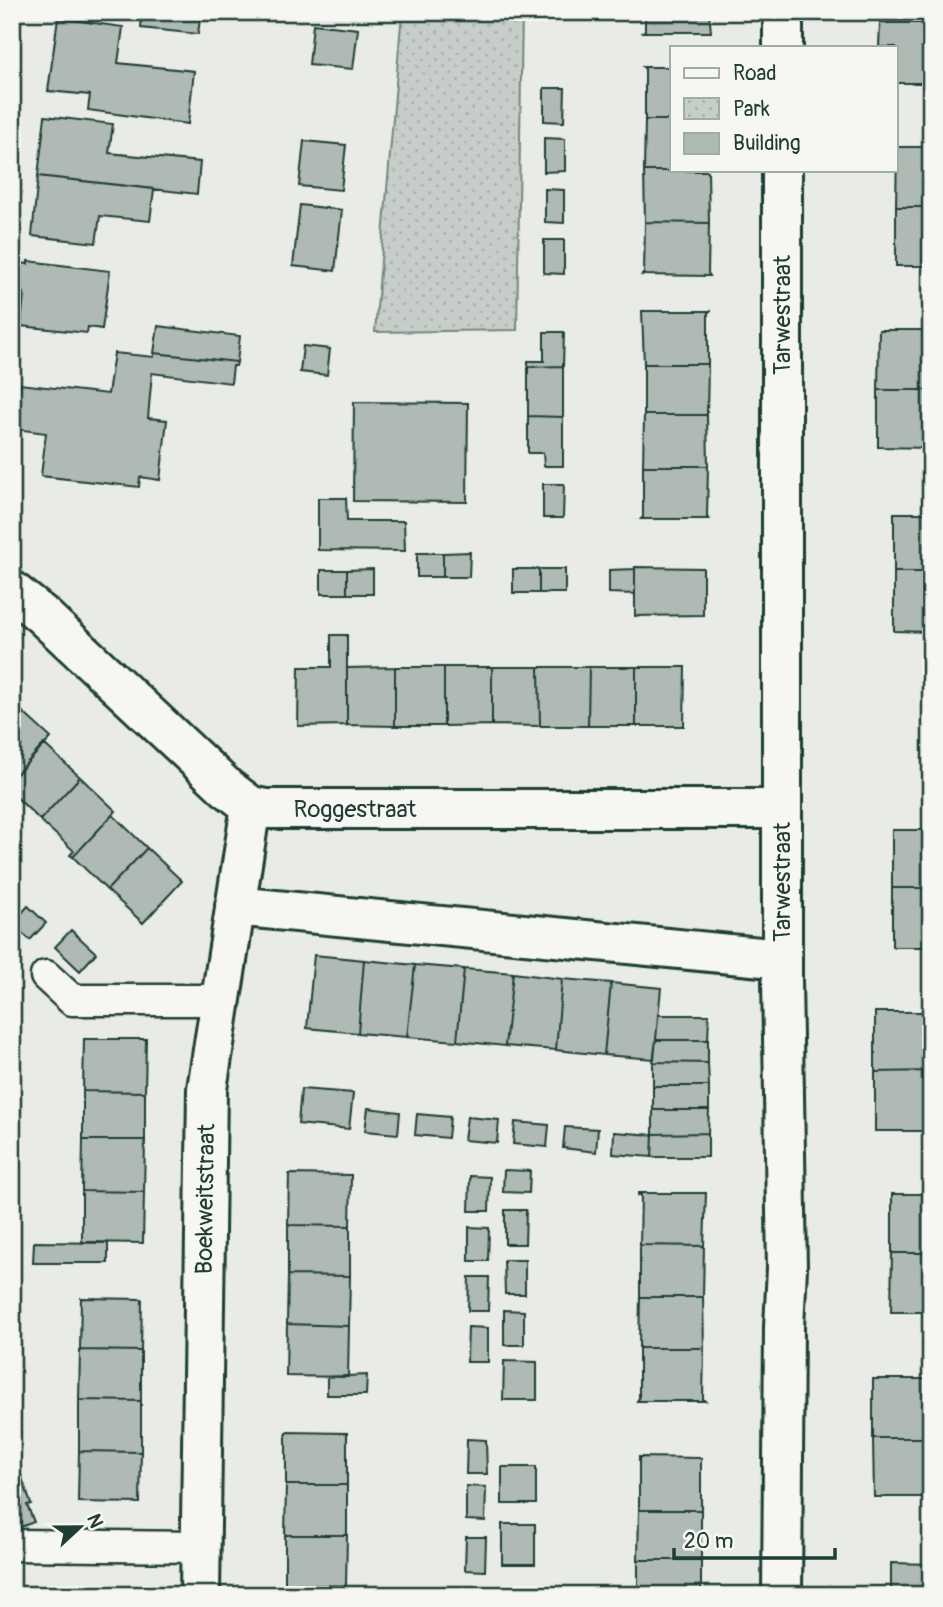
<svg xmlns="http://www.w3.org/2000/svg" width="943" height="1607" viewBox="0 0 943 1607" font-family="Pangolin,sans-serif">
	<defs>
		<pattern id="park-dots" width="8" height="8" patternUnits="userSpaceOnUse" patternTransform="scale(1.75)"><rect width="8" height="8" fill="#c7cec9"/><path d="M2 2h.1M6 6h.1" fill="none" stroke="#aab2ad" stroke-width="1.8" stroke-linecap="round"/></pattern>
	</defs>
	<rect width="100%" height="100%" fill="#e9ebe7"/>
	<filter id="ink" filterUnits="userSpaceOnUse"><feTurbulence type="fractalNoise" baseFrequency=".0143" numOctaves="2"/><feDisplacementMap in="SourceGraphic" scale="14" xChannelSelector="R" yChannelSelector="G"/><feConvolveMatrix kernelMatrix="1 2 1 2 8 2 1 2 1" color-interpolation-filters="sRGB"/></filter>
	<g filter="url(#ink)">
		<path fill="url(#park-dots)" stroke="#73867e" stroke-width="2" d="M402,12H522L517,330L375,332Z"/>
		<path fill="#b0bab5" stroke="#1f3d34" stroke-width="2" d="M142,12H201L198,34L141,28Z
			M645,12H709L711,32H643L645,30Z
			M880,12H931V23H880Z
			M58,18L123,27L118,63L194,71L188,124L88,110L90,95L48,91Z
			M880,23H931V83H896V47H879Z
			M313,24L358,29L353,69L309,65Z
			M643,67H672V120H645V69Z
			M544,88H565L564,122L544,121Z
			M45,116L113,124L109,153L200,162L197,194L38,176Z
			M645,120H672V170L708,171H644Z
			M544,138L565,139V171L544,172Z
			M304,141L346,145L341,190L299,186Z
			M897,147H931V207H896Z
			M644,171H708L709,223L645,222Z
			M38,176L154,189L150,221L100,216L96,243L32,236Z
			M545,189L564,190V223L545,222Z
			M300,205L342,210L335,271L293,266Z
			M896,207H931V266H896Z
			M645,222L709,223L708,273L710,276L642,275L644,273Z
			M544,240H564V274L544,273Z
			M28,261L110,271L102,329L88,327L87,333L21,326L24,293L18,292L21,263L28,264Z
			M642,311H710L708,313V364H644Z
			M158,326L240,336L237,362L154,353Z
			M879,330H931V390H878Z
			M544,332H564L563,366L528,367V361H544Z
			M303,346L330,349L327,375L300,372Z
			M114,353L154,357V353L237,362L236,366H233L231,383L152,373L148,418L167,420L160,480L140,477L139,487L41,476L46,433L15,429L17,409L12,405V391L19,388L20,384L108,394Z
			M644,364H708L707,415H644Z
			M563,366V417L528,416V367Z
			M878,390H931V448L878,447Z
			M354,402L468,403L467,502L353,501Z
			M644,415H707L708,466H643Z
			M528,416L563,417V466H544L543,453H528Z
			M643,466H708L707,517L709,519H641L643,517Z
			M543,484H564L563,518H543Z
			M318,498H346L347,521H404L405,551L318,550Z
			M894,513H931V572H894Z
			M470,552L469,577H443V553Z
			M417,553H443V577H417Z
			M635,567L703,568V615L635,616Z
			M373,569V594H347V570Z
			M513,569H539V593H513Z
			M539,569H565V593H539Z
			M635,569V594L609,593V570Z
			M321,570H347V594H321Z
			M894,572H931V632L894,631Z
			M331,635H347V725L298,726L299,667H331Z
			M395,667V726L347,725V668Z
			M395,667H444V726H395Z
			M444,667H492V725L444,726Z
			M492,667H539L540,726L492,725Z
			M539,667H589L588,726H540Z
			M589,667H636V726H588Z
			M636,667H685L684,726H636Z
			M15,705L51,738L12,779V709Z
			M44,744L80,777L40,820L12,793V779Z
			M80,777L116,811L73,857L70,855L74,851L40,820Z
			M116,811L113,815L147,848L107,890L73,857Z
			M892,830H931V888H892Z
			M147,848L182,881L143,923L107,890Z
			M892,888H931V947H892Z
			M28,906L46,923L30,940L12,924Z
			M71,930L96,953L80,971L55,947Z
			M314,955L364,960L358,1033L307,1028Z
			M364,960L415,965L407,1037L358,1033Z
			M415,965L464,969L457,1041L407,1037Z
			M464,969L513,973L505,1046L457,1041Z
			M513,973L562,979L556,1050L505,1046Z
			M562,979L611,983L604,1055L556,1050Z
			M611,983L661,988L654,1059L604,1055Z
			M875,1012H931V1071L875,1072Z
			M658,1015H709L708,1040H656Z
			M84,1039H146L145,1092L83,1091Z
			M656,1040H708V1063L653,1062Z
			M653,1062L708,1063L709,1086H653Z
			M931,1071V1131H875V1072Z
			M653,1086H709V1110H653Z
			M301,1089L353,1093L349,1129L298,1124Z
			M83,1091L145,1092V1140H83Z
			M368,1108L400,1112L398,1134L365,1131Z
			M653,1110H709L708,1133L653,1134Z
			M417,1114L450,1117L448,1138L415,1135Z
			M467,1117L499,1120L497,1143L464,1140Z
			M515,1122L549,1125L547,1147L513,1144Z
			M565,1127L598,1129L596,1152L563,1148Z
			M614,1132L653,1135L652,1157L613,1154Z
			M708,1133V1157H652L653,1134Z
			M83,1140H145L144,1192L82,1191Z
			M504,1170L530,1171L529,1193L503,1192Z
			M289,1174L351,1175L350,1226L288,1225Z
			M470,1176L490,1177L489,1211H469Z
			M82,1191L144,1192L143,1243L82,1242Z
			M638,1193H706L704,1246L640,1245L641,1194L638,1195Z
			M892,1194H931V1253H892Z
			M505,1210H526L525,1244H505Z
			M288,1225L350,1226V1276L288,1275Z
			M469,1227L489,1228L488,1261H469Z
			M34,1242L108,1243V1263H33Z
			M640,1245L704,1246L703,1297H640Z
			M892,1253H931V1312H891Z
			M504,1260H525V1294H505Z
			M288,1275L350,1276L349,1326L287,1324Z
			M469,1277H489L488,1311H468Z
			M640,1297H703L704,1348H639Z
			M81,1298L142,1299L141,1351L80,1350Z
			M504,1310L524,1311V1345H504Z
			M287,1324L349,1326L348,1377L286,1376Z
			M468,1327L488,1328V1362H467Z
			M639,1348H704L703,1399L705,1401H637L639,1398Z
			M80,1350L141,1351V1401L79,1400Z
			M504,1361L537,1362V1400H503Z
			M367,1375L366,1395H327V1377Z
			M873,1379H931V1438H873Z
			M79,1400L141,1401V1452L79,1451Z
			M286,1432L347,1433V1485H286Z
			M873,1438H931V1497H874Z
			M467,1439L486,1440L487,1474H466Z
			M79,1451L141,1452L140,1503L78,1502Z
			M639,1457L701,1458V1510H639Z
			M502,1467H536V1504H502Z
			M20,1472L31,1504L27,1505L34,1522L18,1528L12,1513V1475Z
			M286,1485H347V1535H285Z
			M466,1486L486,1487L485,1521L466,1520Z
			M639,1510H701V1560H638Z
			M502,1524H535V1564H502Z
			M285,1535H347L346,1586L285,1585Z
			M466,1537H486L485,1571L465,1570Z
			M638,1560H701V1595H638Z
			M891,1563L931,1564V1595H891Z
			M285,1585L346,1586V1595H285Z"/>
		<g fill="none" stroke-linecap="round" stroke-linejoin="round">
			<defs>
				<path id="lane" d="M46,976L72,1000H220
					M12,1545L200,1547"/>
				<path id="street" d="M783,47V12
					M12,591L41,614L227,788L251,806L266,809H782
					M235,906L782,959
					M200,1595L207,1089L251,806
					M782,1595L784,1327L787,1268L782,980V170"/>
			</defs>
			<use href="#lane" stroke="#1f3d34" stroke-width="35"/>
			<use href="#street" stroke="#1f3d34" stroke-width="44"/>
			<use href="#lane" stroke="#f6f6f2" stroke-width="30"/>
			<use href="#street" stroke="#f6f6f2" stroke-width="38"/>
		</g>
	</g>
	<g text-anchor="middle" stroke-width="7" stroke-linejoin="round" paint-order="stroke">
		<g font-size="24" fill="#1f3d34" stroke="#f6f6f2">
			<text transform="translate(782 315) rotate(-90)" y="8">Tarwestraat</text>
			<text x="355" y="817">Roggestraat</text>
			<text transform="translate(782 882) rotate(-90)" y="8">Tarwestraat</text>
			<text transform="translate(205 1199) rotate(-89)" y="8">Boekweitstraat</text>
		</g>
	</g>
	<rect width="943" height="1607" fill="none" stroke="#f6f6f2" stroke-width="42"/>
	<rect x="21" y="21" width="901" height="1565" fill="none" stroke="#1f3d34" stroke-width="2.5" filter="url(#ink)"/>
	<rect x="670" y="46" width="228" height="126" fill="#f6f6f2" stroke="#a0aca6" stroke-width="2"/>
	<rect x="684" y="68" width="35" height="10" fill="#f6f6f2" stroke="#a0aca6" stroke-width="2"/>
	<text x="733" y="80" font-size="21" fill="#1f3d34">Road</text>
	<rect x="684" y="98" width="35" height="21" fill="url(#park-dots)" stroke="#a0aca6" stroke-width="2"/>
	<text x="733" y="116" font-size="21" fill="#1f3d34">Park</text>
	<rect x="684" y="133" width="35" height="21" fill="#b0bab5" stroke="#a0aca6" stroke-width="2"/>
	<text x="733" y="150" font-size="21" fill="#1f3d34">Building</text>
	<g transform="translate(80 1527) rotate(68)" stroke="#f6f6f2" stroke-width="5" paint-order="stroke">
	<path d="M0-5L12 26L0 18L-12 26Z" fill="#1f3d34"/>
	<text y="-10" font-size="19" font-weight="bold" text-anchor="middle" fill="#1f3d34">N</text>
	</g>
	<path d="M674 1548v10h161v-10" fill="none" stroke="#1f3d34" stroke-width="3.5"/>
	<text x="684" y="1548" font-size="21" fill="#1f3d34" stroke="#f6f6f2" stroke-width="5" paint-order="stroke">20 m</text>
</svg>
